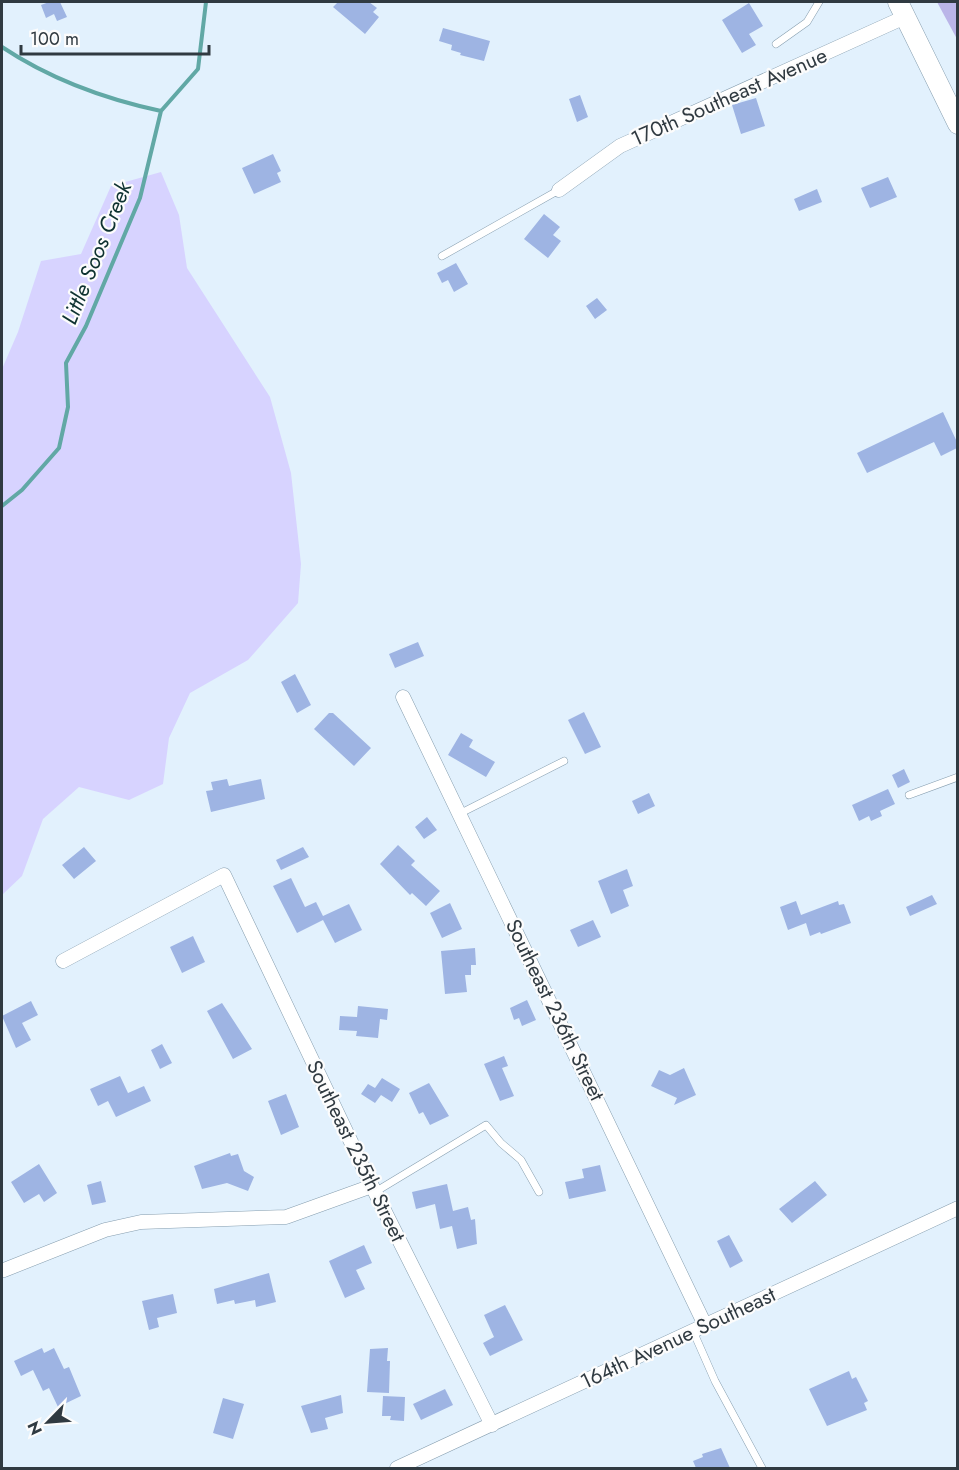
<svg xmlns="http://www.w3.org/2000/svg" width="959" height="1470" viewBox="0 0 959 1470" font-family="Jost,sans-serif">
	<rect width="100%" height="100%" fill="#e2f1fd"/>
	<path fill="#d7d3ff" d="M161,172L179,215L187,268L270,397L291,473L301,564L298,603L248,660L190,693L169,738L163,784L129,800L79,787L43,819L22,876L2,895V369L18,332L41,261L81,254L111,186Z"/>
	<path fill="#bab5e8" d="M937,2H957V39Z"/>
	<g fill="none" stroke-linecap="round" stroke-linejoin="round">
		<path stroke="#61a8a5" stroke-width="4" d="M2,47C50,79 105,99 161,111
			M2,506L22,490L59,448L68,407L66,363L86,326L140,198L161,111L198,69L206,2"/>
	</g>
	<path fill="#9eb4e3" d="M49,2H60L67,17L57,21L54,14L46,18L41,5Z
		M338,2H369L377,8L373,12L379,17L365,34L333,7Z
		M749,3L763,26L749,34L756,45L742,53L722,20Z
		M443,28L490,41L484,61L460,55L461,53L451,50L452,45L439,41Z
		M580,95L588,117L577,122L569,99Z
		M756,98L765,126L741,134L732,105Z
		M273,154L281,171L277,173L281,182L254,194L242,168Z
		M888,177L897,197L870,208L861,188Z
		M817,189L822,202L799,211L794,199Z
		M544,214L560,227L553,235L561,241L548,258L524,239Z
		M456,263L468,284L454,292L448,280L442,283L437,273Z
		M597,298L607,310L595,319L586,306Z
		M943,412L957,442V448L941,456L934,442L867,473L857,453Z
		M418,642L424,656L395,668L389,654Z
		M295,674L311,705L297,713L281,682Z
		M584,712L601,747L585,754L568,720Z
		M329,713H333L371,748L354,766L314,729Z
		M461,733L473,740L469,747L495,762L486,777L448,755Z
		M904,769L910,782L898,788L892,775Z
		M227,779L229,786L261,779L265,799L211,812L206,791L213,790L211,782Z
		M888,789L895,804L880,811L882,816L871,821L869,816L859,821L852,805Z
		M649,793L655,806L638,814L632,801Z
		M427,817L437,830L424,839L415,827Z
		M398,845L415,861L411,865L440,891L426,906L412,893L410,895L380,864Z
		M84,847L96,861L74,879L62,865Z
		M303,847L309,857L281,870L276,860Z
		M627,869L633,886L623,890L629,906L611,914L598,881Z
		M291,878L305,907L316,902L323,916L349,904L362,930L335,943L323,920L297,933L273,886Z
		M932,895L937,904L910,916L906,907Z
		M796,901L801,915L838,901L839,905L844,904L851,923L821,934L820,932L810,936L806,923L788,930L780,907Z
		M450,903L462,929L442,938L430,913Z
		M593,920L601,937L578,947L570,930Z
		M193,936L205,962L182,973L170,947Z
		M475,948L476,965H471V975H465L467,992L445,994L441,951Z
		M527,1000L536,1020L522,1026L519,1018L514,1020L510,1008Z
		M31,1001L38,1015L22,1023L31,1040L16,1048L2,1016Z
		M222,1003L252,1049L233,1059L207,1011Z
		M358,1006L388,1009L387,1020L380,1019L378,1038L356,1036L357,1031L339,1030L340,1016L357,1017Z
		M162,1044L172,1063L160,1069L151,1050Z
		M504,1056L508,1066L502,1068L514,1096L500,1101L484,1064Z
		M684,1068L696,1095L674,1105L677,1098L651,1086L659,1070L670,1075Z
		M120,1076L128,1093L144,1086L151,1101L116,1117L108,1101L98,1106L90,1089Z
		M382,1078L400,1089L392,1102L381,1095L375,1103L361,1094L368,1084L375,1088Z
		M429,1083L449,1116L430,1125L423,1112L419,1114L409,1093Z
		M286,1094L299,1127L281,1135L268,1101Z
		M230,1153L231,1156L238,1154L244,1171L254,1177L248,1191L227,1183L202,1189L194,1166Z
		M39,1164L57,1193L44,1202L39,1194L24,1203L11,1182Z
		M600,1165L606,1191L569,1199L565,1182L584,1178L582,1169Z
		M101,1181L106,1202L92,1205L87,1185Z
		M815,1181L827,1195L792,1223L779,1209Z
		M447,1184L453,1211L468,1207L471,1220L475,1219L477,1244L457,1249L452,1226L440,1229L435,1204L416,1209L412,1192Z
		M729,1235L743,1261L730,1268L717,1241Z
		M364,1245L372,1263L356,1270L365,1289L345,1298L329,1261Z
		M269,1273L276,1302L256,1307L255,1300L235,1304L234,1300L217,1304L214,1289Z
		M173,1294L177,1313L157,1318L159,1327L149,1330L142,1301Z
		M505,1305L523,1340L490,1356L483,1343L494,1337L484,1315Z
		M42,1348L44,1353L54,1348L64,1369L69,1367L81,1396L58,1407L49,1388L43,1391L33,1370L21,1376L14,1361Z
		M388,1348L387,1361H390L389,1393L367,1392L370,1349Z
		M849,1371L852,1379L856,1377L868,1401L864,1403L867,1410L827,1426L809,1389Z
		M445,1389L453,1405L421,1420L413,1404Z
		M341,1395L343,1413L325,1418L328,1429L311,1433L301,1406Z
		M383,1396L405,1397L404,1421L390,1420L391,1416H382Z
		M223,1398L244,1404L233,1439L213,1433Z
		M721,1448L730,1468H696L693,1461L703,1457L702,1454Z"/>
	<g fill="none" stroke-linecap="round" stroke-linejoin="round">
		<defs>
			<path id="lane" d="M776,44L807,22L819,2
				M442,256L559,190
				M909,795L958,777
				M461,813L564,761
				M375,1192L486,1125L501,1143L521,1160L539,1192
				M693,1331L715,1381L762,1468"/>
			<path id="street" d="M559,190L620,146L905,17
				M403,697L705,1325
				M63,961L224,875L372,1186L492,1425
				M4,1270L105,1230L141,1222L286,1217L372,1186
				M397,1468L958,1208"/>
			<path id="secondary" d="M898,2L958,124"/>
		</defs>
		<use href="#lane" stroke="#869eaf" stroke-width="8"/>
		<use href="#street" stroke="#869eaf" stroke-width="15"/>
		<use href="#secondary" stroke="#869eaf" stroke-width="21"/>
		<use href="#lane" stroke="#fff" stroke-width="7"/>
		<use href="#street" stroke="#fff" stroke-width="14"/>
		<use href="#secondary" stroke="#fff" stroke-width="20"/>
	</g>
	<g text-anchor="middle" stroke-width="4.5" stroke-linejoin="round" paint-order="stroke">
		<g font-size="21" fill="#303a41" stroke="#fcfcfc">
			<text transform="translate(729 97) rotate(-24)" y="7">170th Southeast Avenue</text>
			<text transform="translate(555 1010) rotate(64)" y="7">Southeast 236th Street</text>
			<text transform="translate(356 1151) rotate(64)" y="7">Southeast 235th Street</text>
			<text transform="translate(678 1338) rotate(-25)" y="7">164th Avenue Southeast</text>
		</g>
		<g font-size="22" font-style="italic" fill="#0e3231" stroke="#fcfcfc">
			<text transform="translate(96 253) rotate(-68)" y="8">Little Soos Creek</text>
		</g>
	</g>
	<rect width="959" height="1470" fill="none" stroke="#303a41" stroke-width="6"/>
	<g transform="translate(48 1422) rotate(245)" stroke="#fcfcfc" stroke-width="4.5" paint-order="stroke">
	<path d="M0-4.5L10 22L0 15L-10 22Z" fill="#303a41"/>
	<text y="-9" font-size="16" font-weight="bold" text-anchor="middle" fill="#303a41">N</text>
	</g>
	<path d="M21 45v9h188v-9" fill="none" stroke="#303a41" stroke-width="3"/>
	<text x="30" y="45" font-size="18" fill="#303a41" stroke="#fcfcfc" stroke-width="4.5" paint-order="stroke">100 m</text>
</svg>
